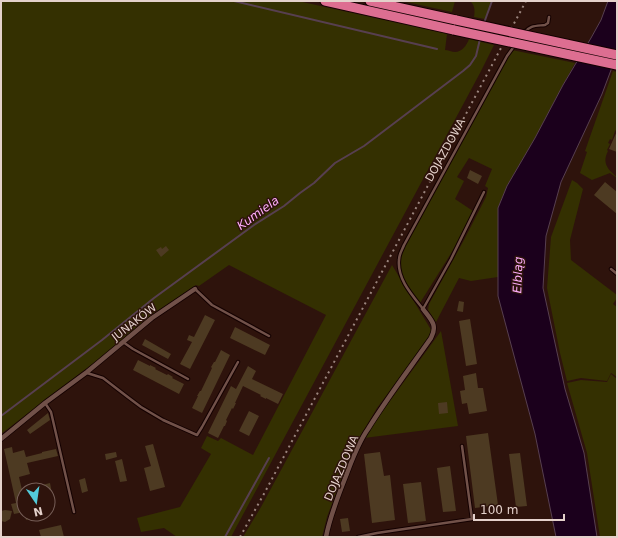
<svg xmlns="http://www.w3.org/2000/svg" width="618" height="538" viewBox="0 0 618 538" font-family="'DejaVu Sans',sans-serif">
	<rect width="100%" height="100%" fill="#2e130c"/>
	<path fill="#343001" d="M1,1H298L447,34L445,50C448,50 452,52 455,52C462,52 467,45 469,39L494,45L480,73L231,537H177L164,528L141,532L137,518L180,507L211,454L201,448L207,436L218,441L221,438L253,455L326,315L229,265L199,286L196,285L150,317L96,362L91,365L1,434Z
		M402,1H455L452,12Z
		M470,1H492L485,19L474,17C475,11 475,5 470,1Z
		M512,50L575,63L563,85L535,138L507,186L498,208V277L471,281L459,278L436,322L428,310L429,304L464,240L486,197L488,188L485,186L492,169L469,158L457,177L464,181L455,199L473,211L455,247L420,303C409,290 397,274 401,256C402,253 403,249 404,246L505,61Z
		M613,71L617,72V129L615,131L612,140L610,139L608,143L610,144L607,150L608,151C602,163 607,169 617,177V178L610,173L592,180L580,173L587,152L585,151Z
		M572,180L577,183L583,189L570,240L571,260L617,295V298L613,304L617,307V377L611,373L607,381L581,378L567,381L560,353L547,288L551,237Z
		M392,265L433,333L377,408L362,433L349,458L327,517L322,537H243L261,507Z
		M441,331L458,426L364,438L379,416Z
		M611,374L617,379V537H600L587,453L567,383L581,380L607,382Z"/>
	<path fill="#1b001c" stroke="#573f50" d="M608,1H617V54L602,94L561,182L546,236L543,288L565,389L584,453L597,537H556L535,434L498,296V208L507,186L535,138L563,85L591,38L601,20Z"/>
	<g fill="none" stroke-linecap="round" stroke-linejoin="round">
		<path stroke="#573f50" stroke-width="2" d="M234,1L437,49
			M484,23L492,1
			M1,416L102,340L154,298L254,225L284,206L300,193L314,183L335,163L364,146L463,71L470,65L476,56L480,39
			M225,537L269,458"/>
	</g>
	<path fill="#4d3a22" d="M617,131V152L609,149Z
		M470,170L482,176L478,184L467,178Z
		M605,182L617,192V214L594,195Z
		M166,246L169,250L161,257L156,250L161,247L162,249Z
		M459,301L464,302L463,312L457,311Z
		M205,315L215,320L190,369L180,364L192,342L187,340L189,335L194,337Z
		M470,319L477,364L466,366L459,321Z
		M235,327L270,345L265,355L230,338Z
		M145,339L171,354L168,359L142,345Z
		M221,350L230,355L202,413L192,408L198,396H197L200,391H201L212,368L211,367L214,362H215Z
		M138,360L150,366V365L156,368L155,369L167,375L168,374L173,377L172,378L184,384L179,394L133,370Z
		M248,366L256,371L252,379L283,394L278,404L266,398V399L260,396L261,395L243,386L235,403H236L233,409L232,408L226,420L227,421L225,426H224L218,438L208,433L231,386L236,389Z
		M476,373L478,388H483L487,411L469,414L467,403L462,404L460,391L465,390L463,376Z
		M447,402L448,413L439,414L438,403Z
		M249,411L259,416L249,436L239,431Z
		M48,413L50,420L30,434L27,430Z
		M488,433L498,505L475,508L466,436Z
		M153,444L165,487L150,491L144,468L151,466L145,446Z
		M12,447L13,453L24,450L26,457L42,453V452L56,449L58,456L27,463L30,474L19,477L22,490H24V512L14,514L11,504L16,503L4,449Z
		M116,452L117,457L106,460L105,454Z
		M380,452L384,476L390,475L395,520L372,523L364,454Z
		M520,453L527,506L516,507L509,454Z
		M122,459L127,481L120,482L115,461Z
		M450,466L456,511L443,512L437,468Z
		M85,478L88,491L82,493L79,480Z
		M421,482L426,521L408,523L403,484Z
		M50,483L53,499L48,501V490H30V488Z
		M5,510L12,511L10,519L5,522L1,521V511Z
		M25,514H42V516L26,520Z
		M348,518L350,531L342,532L340,519Z
		M61,525L64,537H41L39,530Z"/>
	<g fill="none" stroke-linecap="round" stroke-linejoin="round">
		<defs>
			<path id="service" d="M524,33C530,25 536,26 545,25L548,23L549,17
				M484,192L451,259L423,309C412,295 397,279 399,260C399,254 402,250 404,245L507,56L515,45
				M611,269L617,274
				M195,289L212,305L269,336
				M123,342L133,349L188,379
				M87,373L103,378L129,398L141,407L163,420L197,435L202,427L238,362
				M45,403L51,412L74,512
				M358,537L377,533L472,519L462,446"/>
			<path id="minor" d="M1,439L45,403L87,372L152,318L195,289
				M326,537C330,516 338,496 346,476C352,460 358,443 368,429C387,398 410,368 431,338C438,325 431,320 423,309"/>
			<path id="motorway" d="M325,1L454,30
				M370,1L456,20"/>
		</defs>
		<use href="#service" stroke="#140100" stroke-width="4.5"/>
		<use href="#minor" stroke="#140100" stroke-width="6"/>
		<use href="#motorway" stroke="#140100" stroke-width="11"/>
		<use href="#service" stroke="#715149" stroke-width="2.5"/>
		<use href="#minor" stroke="#715149" stroke-width="4.5"/>
		<use href="#motorway" stroke="#dd6e91" stroke-width="9"/>
		<path stroke="#9b857e" stroke-width="2" stroke-dasharray="2 4" stroke-linecap="butt" d="M240,537L265,492L526,1"/>
		<defs>
			<path id="motorway-bridge" d="M456,20L617,55
				M454,30L617,65"/>
		</defs>
		<use href="#motorway-bridge" stroke="#140100" stroke-width="11" stroke-linecap="butt"/>
		<use href="#motorway-bridge" stroke="#dd6e91" stroke-width="9"/>
	</g>
	<g text-anchor="middle" stroke-width="3" stroke-linejoin="round" paint-order="stroke">
		<g font-size="11" fill="#e4d1cb" stroke="#2e130c">
			<text transform="translate(445 150) rotate(-61)" y="4">DOJAZDOWA</text>
			<text transform="translate(134 322) rotate(-38)" y="4">JUNAKÓW</text>
			<text transform="translate(341 468) rotate(-67)" y="4">DOJAZDOWA</text>
		</g>
		<g font-size="12" font-style="italic" fill="#feadfb" stroke="#2e130c">
			<text transform="translate(258 213) rotate(-36)" y="4">Kumiela</text>
			<text transform="translate(518 275) rotate(-88)" y="4">Elbląg</text>
		</g>
	</g>
	<rect width="618" height="538" fill="none" stroke="#e4d1cb" stroke-width="4"/>
	<g transform="translate(36 502) rotate(167)"><circle r="19" fill="#2e130c" stroke="#775f58"/>
	<path d="M0-3L7 15L0 10L-7 15Z" fill="#53cbda"/>
	<text y="-6" font-size="11" font-weight="bold" text-anchor="middle" fill="#e4d1cb">N</text>
	</g>
	<path d="M474 514v6h90v-6" fill="none" stroke="#e4d1cb" stroke-width="2"/>
	<text x="480" y="514" font-size="12" fill="#e4d1cb" stroke="#2e130c" stroke-width="3" paint-order="stroke">100 m</text>
</svg>
